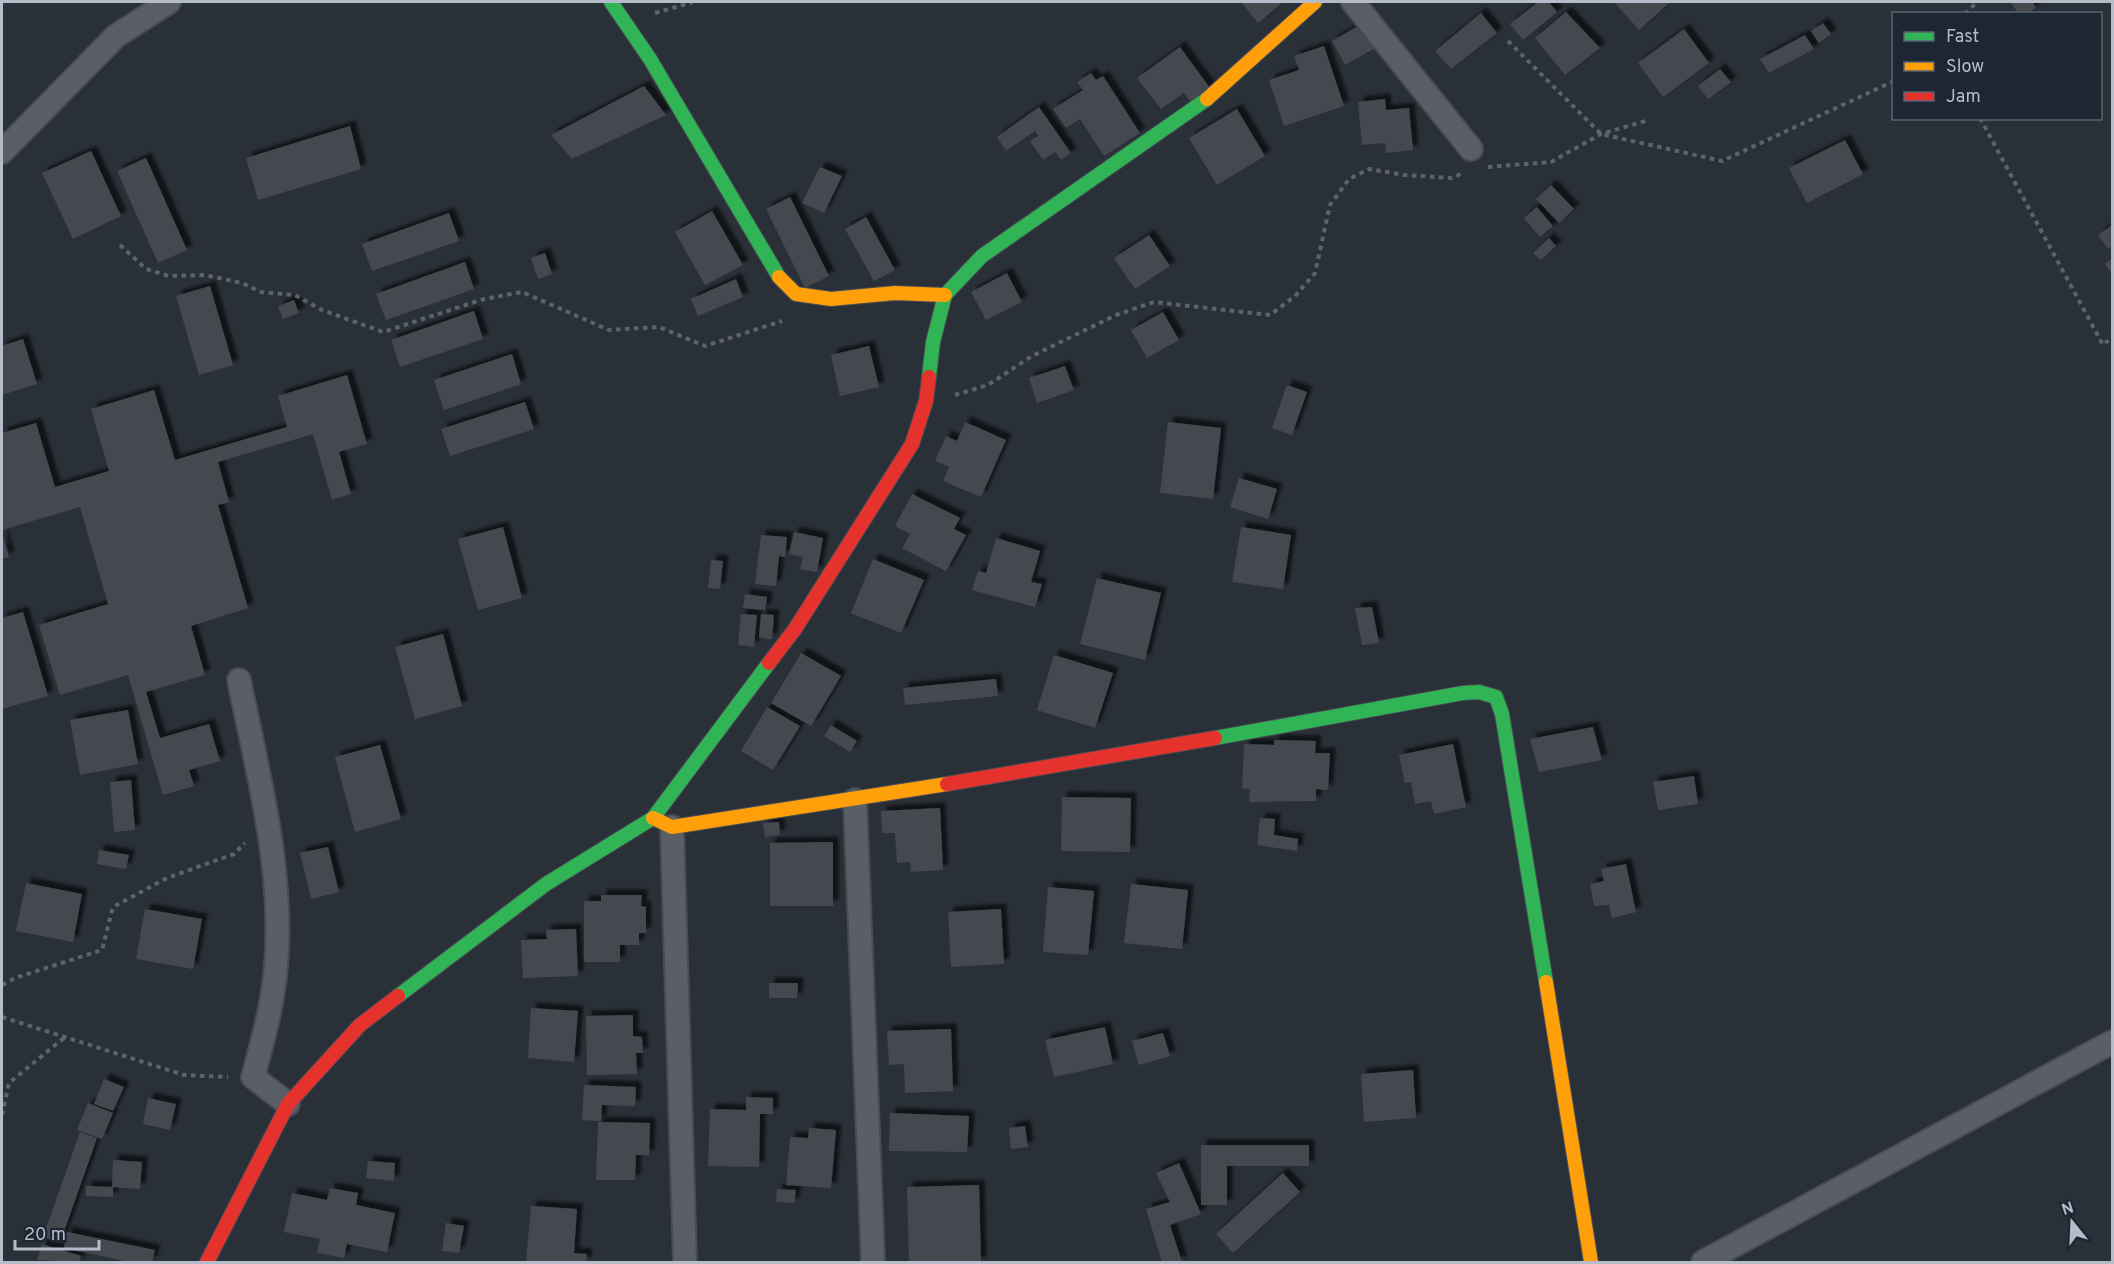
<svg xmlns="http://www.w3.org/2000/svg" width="2114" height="1264" viewBox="0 0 2114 1264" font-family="Overpass,sans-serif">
	<defs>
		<filter id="shadow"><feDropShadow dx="5.5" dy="-5.5" stdDeviation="1.5" flood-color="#0009"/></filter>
	</defs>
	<rect width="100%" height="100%" fill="#2a3038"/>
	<path fill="#444950" filter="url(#shadow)" d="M1241,2H1283L1258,23Z
		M1538,2H1549L1557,12L1523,40L1510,24Z
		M1614,2H1670L1639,30Z
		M2010,2H2033L2036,8L2026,14H2019Z
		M1566,12L1600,48L1565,75L1535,38Z
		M1481,13L1497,33L1451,69L1435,51Z
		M1363,23L1377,47L1345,65L1332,41Z
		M1823,23L1831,34L1819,43L1811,31Z
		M1684,29L1709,63L1663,97L1638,63Z
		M1805,35L1814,49L1769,73L1760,59Z
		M1324,46L1344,106L1284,126L1269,80L1299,70L1294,56Z
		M1180,47L1210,88L1191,102L1184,93L1161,109L1137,78Z
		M1720,69L1731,82L1708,99L1698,86Z
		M1091,73L1096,80L1103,76L1140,133L1104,156L1080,119L1066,128L1053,109L1083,90L1077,82Z
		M644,86L666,115L572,159L551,135Z
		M1385,99L1386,110L1409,108L1413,150L1386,153L1385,143L1362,145L1358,102Z
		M1039,107L1071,153L1061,160L1055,152L1043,160L1030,141L1038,136L1035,131L1006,151L997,137Z
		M1237,109L1265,156L1217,185L1189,138Z
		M350,126L361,169L258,200L246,158Z
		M1845,140L1863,174L1807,203L1789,168Z
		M91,151L121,216L73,239L42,173Z
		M146,158L187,250L158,263L117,171Z
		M820,167L842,176L824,213L802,203Z
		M1551,185L1574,209L1559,223L1536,199Z
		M790,197L829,276L805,288L766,209Z
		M1537,207L1553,226L1540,237L1524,218Z
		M712,211L743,265L705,285L675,232Z
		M449,213L459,241L372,271L362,244Z
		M866,217L895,270L874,281L845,229Z
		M2112,225V246L2108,249L2098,235Z
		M1149,235L1170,266L1135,289L1114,258Z
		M1549,238L1556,246L1541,260L1533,253Z
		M545,253L552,274L538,279L531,258Z
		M2112,258V274L2105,264Z
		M465,262L474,289L386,320L376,294Z
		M1007,273L1022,302L986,320L971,292Z
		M736,279L743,297L698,316L691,299Z
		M210,286L233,365L199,375L176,296Z
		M294,300L299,313L283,319L278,306Z
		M474,311L483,339L400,367L391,340Z
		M1163,312L1179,340L1147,358L1131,330Z
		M23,339L37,384L2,395V346Z
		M869,346L879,387L840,396L831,355Z
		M512,354L521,384L444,410L434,380Z
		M1065,366L1074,390L1037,403L1029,378Z
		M347,375L367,444L339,452L351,494L332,500L313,434L218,462L229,502L218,505L248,608L191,626L205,675L146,692L160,738L209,724L220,761L189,770L194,786L163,795L128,675L60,695L39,625L108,604L80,507L2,530V433L36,423L55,487L109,471L91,409L154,390L175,460L287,427L278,396Z
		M1287,385L1307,392L1292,435L1272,428Z
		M525,402L534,429L450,456L441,429Z
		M965,422L1006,440L981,497L943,481L949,467L935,461L946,436L957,441Z
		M1168,422L1221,428L1213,499L1160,493Z
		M1239,478L1277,489L1268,519L1230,507Z
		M912,494L960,518L954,529L966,535L946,571L902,548L910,534L895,526Z
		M503,527L522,598L478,610L458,539Z
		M1241,527L1291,535L1283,589L1232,582Z
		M794,532L823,538L817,572L800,569L803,557L789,554Z
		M2,533L9,557L2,559Z
		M761,535L787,537L785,557L779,556L776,586L755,584Z
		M996,538L1040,551L1031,582L1042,584L1035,607L972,590L978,571L986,573Z
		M873,559L924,580L901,633L851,613Z
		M711,560L723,561L720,589L708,588Z
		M1097,578L1161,593L1145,660L1080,644Z
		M745,594L767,597L765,610L743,608Z
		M1372,607L1379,643L1362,645L1355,608Z
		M23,612L48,696L2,709V618Z
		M741,614L757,615L754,647L738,645Z
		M761,614L774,615L772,639L759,638Z
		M443,634L462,706L415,719L395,647Z
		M801,653L841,676L811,726L771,703Z
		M1054,655L1113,673L1095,728L1037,710Z
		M996,679L998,696L905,705L903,688Z
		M767,707L800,726L773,770L741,751Z
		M128,710L138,764L80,775L70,720Z
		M831,725L857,741L850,752L824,736Z
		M1593,727L1602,760L1539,772L1530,739Z
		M1274,740L1316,741L1315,753H1330L1328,790L1316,789V801L1249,802L1250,789L1242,788L1244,744L1274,745Z
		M1453,744L1466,807L1434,814L1431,801L1415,804L1411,782L1405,783L1399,755Z
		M380,745L401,819L355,832L335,757Z
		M1694,776L1698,804L1658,810L1653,782Z
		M131,780L135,830L114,832L110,782Z
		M1062,797L1131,798L1130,852L1061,851Z
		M940,808L943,870L911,872L910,862L897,863L895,833H882L881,811Z
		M1260,818L1275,819L1274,835L1298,839L1297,851L1257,845Z
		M779,822L780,835L765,837L763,823Z
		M833,842V906H770V843Z
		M328,847L339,892L311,899L300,853Z
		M99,850L129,855L126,869L97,864Z
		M1626,864L1636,912L1612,918L1609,905L1594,906L1590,884L1604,881L1601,869Z
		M26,883L82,894L73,942L16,931Z
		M1131,884L1188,890L1182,949L1124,943Z
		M1048,887L1094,891L1088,955L1043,952Z
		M601,895H642L641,906L646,907V933H639V945H620V962H584V901H601Z
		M145,909L202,919L193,969L136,959Z
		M1001,909L1004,964L951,967L948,912Z
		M576,929L578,976L523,978L521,940L547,939L546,930Z
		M769,983H798L797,998H769Z
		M531,1008L578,1011L574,1062L528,1058Z
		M633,1015V1036L642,1037L643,1053H636L637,1074L587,1075L586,1016Z
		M1105,1027L1113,1064L1054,1077L1045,1040Z
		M951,1029L953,1091L905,1093L904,1064L889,1065L887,1031Z
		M1163,1033L1170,1056L1139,1065L1132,1041Z
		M1413,1070L1416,1118L1364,1122L1361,1074Z
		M104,1079L124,1087L113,1111L94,1104Z
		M584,1085L636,1087L635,1106L602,1105L601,1121L582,1120Z
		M746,1097L773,1098V1114H760L759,1167L708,1166L710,1109L746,1110Z
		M148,1098L176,1104L170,1130L143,1124Z
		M88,1103L113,1113L102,1139L77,1130Z
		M890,1113L969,1116L967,1152L889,1151Z
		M598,1122L650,1123L649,1155H636L635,1180H596Z
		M1025,1126L1028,1147L1011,1149L1009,1128Z
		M809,1128L836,1130L831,1188L786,1185L790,1137L808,1138Z
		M80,1132L97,1138L60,1243L43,1237Z
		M1201,1145H1309V1166H1227V1205H1201Z
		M113,1160L142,1162L140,1189L112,1187Z
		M368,1161L395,1163L394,1181L366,1178Z
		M1179,1163L1201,1214L1170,1225L1182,1262H1162L1146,1209L1170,1202L1156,1173Z
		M1283,1173L1300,1192L1233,1253L1216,1234Z
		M979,1185L981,1262H909L907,1187Z
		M86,1186L113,1187V1197L86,1196Z
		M330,1188L358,1193L356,1205L395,1213L387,1252L347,1244L344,1258L317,1253L320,1239L284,1232L292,1193L327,1200Z
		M777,1189L796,1190L794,1203L776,1202Z
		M531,1206L577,1209L574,1253L587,1254L586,1262H526Z
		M446,1223L464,1226L459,1253L442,1251Z
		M67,1232L155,1250L152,1262H129L64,1248Z
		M42,1244L81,1256L79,1262L37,1260Z"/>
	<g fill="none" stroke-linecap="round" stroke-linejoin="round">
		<defs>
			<path id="street" d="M1353,2L1471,149
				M2,152L116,36L169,2
				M239,680C258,774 284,870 276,966C273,1004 263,1040 253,1077L288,1104
				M855,800L873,1262
				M672,827L685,1262
				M1703,1262L2112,1042"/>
			<path id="fast" d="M611,2L650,59L779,277
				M929,377L933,342L945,295L982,256L1207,99
				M1215,738L1463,693L1479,692L1496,697L1502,714L1546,982
				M398,996L546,884L653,818L769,663"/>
			<path id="slow" d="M1207,99L1315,2
				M779,277L796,294L831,299L895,293L945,295
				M653,818L672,827L947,784
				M1546,982L1591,1262"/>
			<path id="jam" d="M769,663L795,629L912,444L926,401L929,377
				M947,784L1215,738
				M207,1262L288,1104L360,1025L398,996"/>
		</defs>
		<use href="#street" stroke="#484c53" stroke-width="26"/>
		<use href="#fast" stroke="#484c53" stroke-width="16"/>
		<use href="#slow" stroke="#484c53" stroke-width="16"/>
		<use href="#jam" stroke="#484c53" stroke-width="16"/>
		<path stroke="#5d636a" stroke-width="4" stroke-dasharray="4.5 4.5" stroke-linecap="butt" d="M655,13L693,2
			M1965,14L1977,2
			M1508,41L1601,134L1722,161L1894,81
			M1980,118L2103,345L2112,337
			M1488,167L1551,162L1601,134L1649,120
			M120,245L146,269L169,276L205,275L242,283L261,292L295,295L322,310L383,332L484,299L522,292L609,330L659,327L705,346L782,321
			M955,395L988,385L1032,356L1116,315L1154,302L1270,315L1295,296L1315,273L1330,205L1349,179L1369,169L1404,175L1452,178L1463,173
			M2,985L15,978L102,950L113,907L167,878L234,854L245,843
			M2,1017L184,1075L228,1077
			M2,1115L9,1083L65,1037"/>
		<use href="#street" stroke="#5a5e66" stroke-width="22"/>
		<use href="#fast" stroke="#30b455" stroke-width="14"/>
		<use href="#slow" stroke="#ff9f0a" stroke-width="14"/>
		<use href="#jam" stroke="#e5322d" stroke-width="14"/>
	</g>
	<rect width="2114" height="1264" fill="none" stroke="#b4bcc9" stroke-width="6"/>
	<rect x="1892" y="12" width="210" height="108" fill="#1d2633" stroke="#59626f" stroke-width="1.5"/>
	<rect x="1904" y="32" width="30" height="9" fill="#30b455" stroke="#59626f" stroke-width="1.5"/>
	<text x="1946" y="42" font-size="18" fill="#b4bcc9">Fast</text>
	<rect x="1904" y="62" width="30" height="9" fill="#ff9f0a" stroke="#59626f" stroke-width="1.5"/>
	<text x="1946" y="72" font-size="18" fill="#b4bcc9">Slow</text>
	<rect x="1904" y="92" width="30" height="9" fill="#e5322d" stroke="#59626f" stroke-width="1.5"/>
	<text x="1946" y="102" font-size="18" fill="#b4bcc9">Jam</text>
	<g transform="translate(2072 1222) rotate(342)" stroke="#1d2633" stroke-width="4.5" paint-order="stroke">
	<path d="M0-4.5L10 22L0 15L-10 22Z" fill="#b4bcc9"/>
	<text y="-9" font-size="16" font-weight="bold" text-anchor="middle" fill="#b4bcc9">N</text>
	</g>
	<path d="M15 1240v9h84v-9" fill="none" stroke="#b4bcc9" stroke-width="3"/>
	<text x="24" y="1240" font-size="18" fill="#b4bcc9" stroke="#1d2633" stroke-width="4.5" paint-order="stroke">20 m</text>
</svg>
